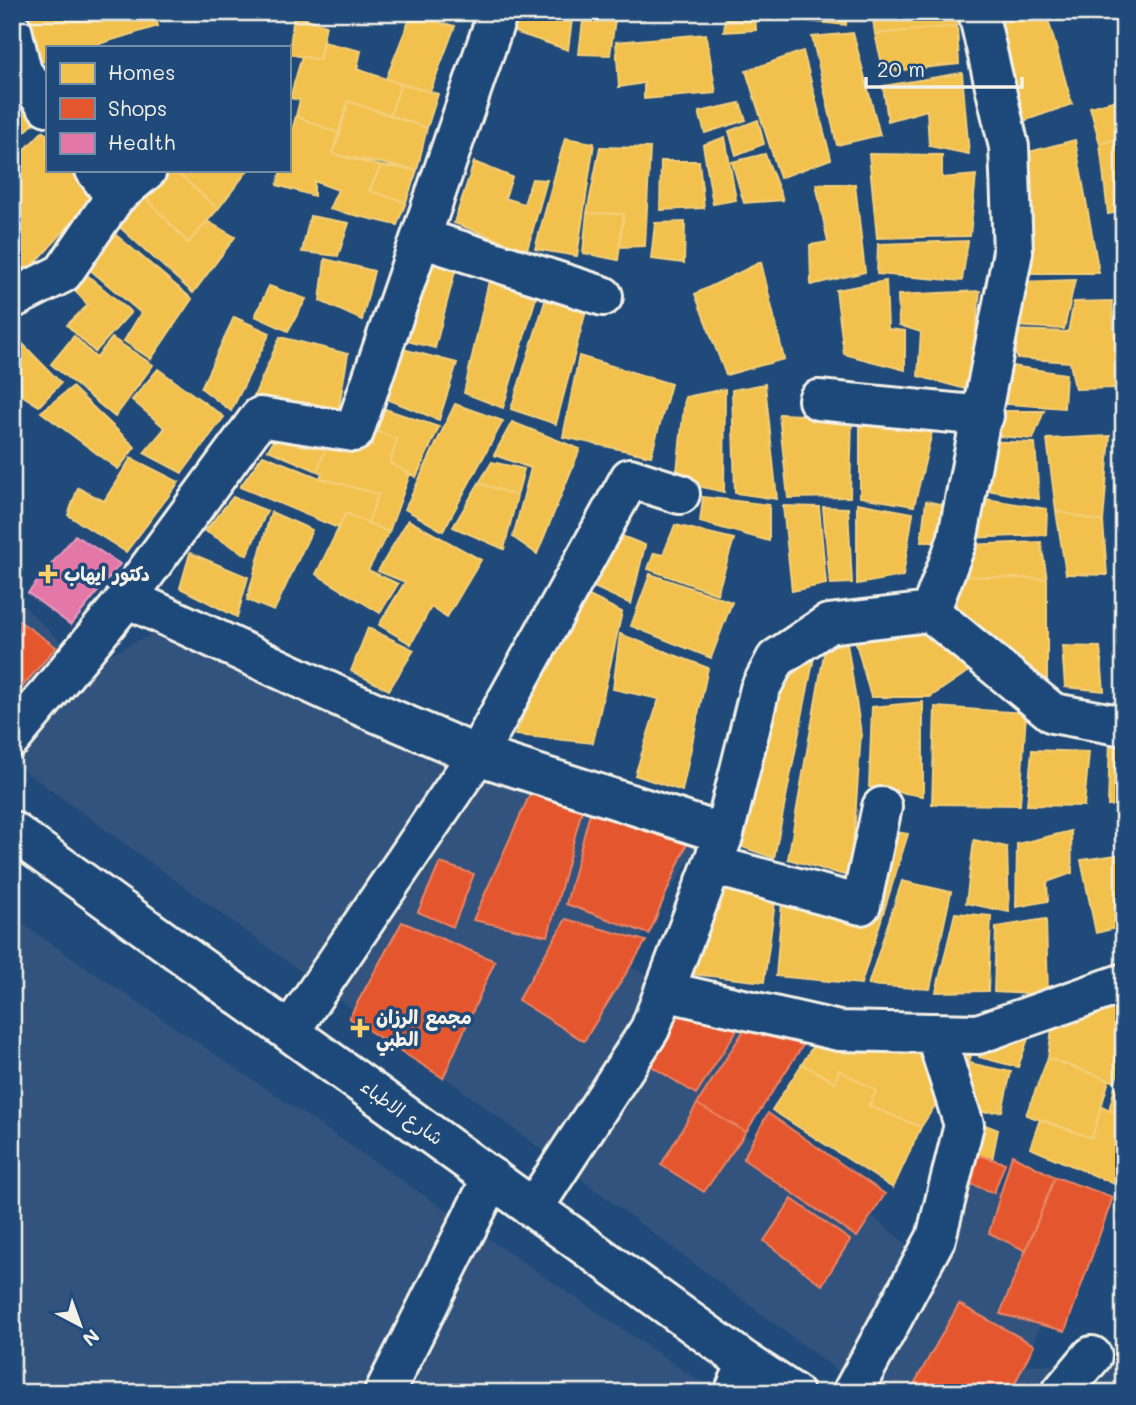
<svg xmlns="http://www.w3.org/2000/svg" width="1136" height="1405" viewBox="0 0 1136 1405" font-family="Mali,'Playpen Sans Arabic',sans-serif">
	<rect width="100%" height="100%" fill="#1f4a7a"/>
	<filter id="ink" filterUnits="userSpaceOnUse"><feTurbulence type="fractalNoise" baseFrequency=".0143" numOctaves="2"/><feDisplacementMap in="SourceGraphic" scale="14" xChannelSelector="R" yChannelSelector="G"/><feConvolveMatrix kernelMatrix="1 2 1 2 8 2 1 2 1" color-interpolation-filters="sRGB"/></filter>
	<g filter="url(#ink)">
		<path fill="#33537d" d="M12,595L86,666L182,619L706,832L626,964L790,1053L734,1130L802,1157L907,1245L950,1179L1079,1211L1026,1365L1124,1362V1393H867L375,1025L12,762Z
			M12,917L717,1393H12Z"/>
		<path fill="#f2c14e" stroke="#f3cf7c" stroke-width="2" d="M19,12H155L158,26L89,47H47V60L30,66Z
			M514,12H573L568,50L509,30Z
			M584,12H616L610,55L579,54Z
			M645,12L644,19L626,13V12Z
			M726,12H755L756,30L724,32Z
			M785,12H846V25L786,19Z
			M872,12H955L957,26L875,34Z
			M996,12H1046L1072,104L1021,122Z
			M294,15L326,25L319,60L289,54Z
			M411,16L455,26L430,92L386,79Z
			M957,26L959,64L884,72L875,34Z
			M853,33L880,135L837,145L812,37Z
			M706,34L716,93L644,99V83L619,87L616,42Z
			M323,42L361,51L357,69L401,84L390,115L348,101L340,134L296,116L300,100L290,98L302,56L319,60Z
			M803,51L831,159L780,178L746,71Z
			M962,73L969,154L929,146L927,110L888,121L883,86Z
			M401,84L438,94L427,128L390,115Z
			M12,92L38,120L12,143Z
			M1124,98V137L1100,144L1090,107Z
			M348,101L427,128L417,170L332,154Z
			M740,103L746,120L705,133L699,112Z
			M296,116L340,134L332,154L381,166L369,191L406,202L397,225L329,209L338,190L314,181V196L277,185L281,170H289V142Z
			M758,120L764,144L736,155L729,131Z
			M43,131L47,135V170H80L100,191L19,281L12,272V163Z
			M725,137L736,200L713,204L703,145Z
			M1124,137V211L1108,214L1100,144Z
			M565,138L594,143L577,256L535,249Z
			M1075,140L1099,273H1030L1025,153Z
			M600,147L650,148L645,246L619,247L624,214L587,213Z
			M765,154L783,200L744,203L732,162Z
			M869,154L942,155V178L976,175L970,236L877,238Z
			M661,161H699L704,208L660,210Z
			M474,162L512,177L505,198L524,204L532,179L547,180L527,250L454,223Z
			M381,166L417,170L406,202L369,191Z
			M162,170H174L218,209L188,243L140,191Z
			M174,170H248L218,209Z
			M816,184H855L865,272L811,285L810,245L828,242Z
			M140,191L188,243L207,221L235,237L193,293L115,223Z
			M587,213L624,214L618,260L583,253Z
			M310,216L349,223L338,256L302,252Z
			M685,222L684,263L651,259L655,223Z
			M110,230L192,299L151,359L124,341L141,313L82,263Z
			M968,241L962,281L877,274L878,244Z
			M434,255L458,260L435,348L407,341Z
			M325,259L374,271L362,320L320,301Z
			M761,262L784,359L726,375L695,294Z
			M81,270L131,312L95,352L67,325L88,305L69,284Z
			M490,276L538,291L503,408L464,393Z
			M1075,280L1064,329L1014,326L1018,282Z
			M886,281L888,329L905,331V370L844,354L836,290Z
			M269,286L306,299L288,331L255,316Z
			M980,291L969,390L918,376L921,332L899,325L898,295Z
			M547,295L587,307L556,424L511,409Z
			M1112,301L1119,388L1075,389L1070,362L1017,358L1013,330L1068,332L1074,302Z
			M234,317L270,333L231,411L201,388Z
			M15,336L61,383L39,406L20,394L12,401Z
			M74,336L96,358L112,338L153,365L115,417L51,364Z
			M280,337L348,354L336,424L251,403Z
			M399,348L457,363L439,420L389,400Z
			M579,356L671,384L651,456L563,437Z
			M1004,365L1066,374L1064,408L992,403Z
			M158,369L224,417L182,473L144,453L165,428L132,400Z
			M765,384L777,499L735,493L732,390Z
			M72,387L135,447L118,469L41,412Z
			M725,389L724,492L676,481L685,397Z
			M455,404L503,421L443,531L405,509Z
			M382,408L439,427L416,477L390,463L397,439L376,431Z
			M992,411H1044L1033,439L988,435Z
			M779,414L852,417L850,497L788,498Z
			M860,415L934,424L914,506L860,497Z
			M512,422L580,449L537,554L513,537L531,468L494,455Z
			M280,429L330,437L317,471L268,450Z
			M376,431L397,439L390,463L410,474L389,532L368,523L378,494L320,478L322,473L317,471L330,437L372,446Z
			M1110,436L1103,522L1056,511L1047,439Z
			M984,441L1035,443L1039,499L980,489Z
			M263,455L320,478L378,494L368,523L346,513L338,528L240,487Z
			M131,458L179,482L126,552L68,515L78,488L104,501Z
			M492,462L524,469L517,496L479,483Z
			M479,483L517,496L504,549L453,527Z
			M233,497L267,511L247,555L205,531Z
			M703,497L769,505V541L700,522Z
			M974,497L1047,509L1046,535L967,538Z
			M926,501L957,508L949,542H921Z
			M857,503L913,513L903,576L857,584Z
			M783,506L819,507L826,584L792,591Z
			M823,507L848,508L852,583L830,584Z
			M1056,511L1103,522L1107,575L1066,574Z
			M271,512L312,530L274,611L247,600Z
			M346,513L389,532L368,570L398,584L380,613L316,574Z
			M408,520L481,560L447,617L431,607L411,644L379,625L405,582L378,571Z
			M675,525L734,539L717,594L648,569L654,553L663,555Z
			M609,531L645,545L631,604L585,583Z
			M1041,542L1047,579L960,576L965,545Z
			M190,553L248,577L237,617L180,588Z
			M650,574L732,602L711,658L631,626Z
			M960,576L1047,579V690L946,612Z
			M581,592L622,612L593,743L515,735Z
			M928,622L973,668L930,697H871L853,632Z
			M368,628L414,650L389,690L351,671Z
			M1124,629V670L1118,630Z
			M620,634L708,668L682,791L635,775L659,699L613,689Z
			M847,643L861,733L851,877L788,859L825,648Z
			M1062,646L1100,647L1104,691L1065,687Z
			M814,657L774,858L734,844L782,666Z
			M923,702V796L869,787L872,707Z
			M935,707L1026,713L1020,805L932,804Z
			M1110,737L1124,738V804L1108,806Z
			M1032,750L1089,752L1084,806L1027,805Z
			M1124,807V854L1120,855L1114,808Z
			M885,830L908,834L861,984L776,976L782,902L864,914Z
			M1071,831L1072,873L1047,882L1048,901L1016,907L1017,844Z
			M974,840L1007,847L1009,912L966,903Z
			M1124,854V926L1096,933L1081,860Z
			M718,874L776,895L764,982L682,973Z
			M902,881L951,892L930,989L868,985Z
			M955,913L991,916L988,991L936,992Z
			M1046,919L1048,995L994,992L996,927Z
			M1124,997V1015L1104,1001Z
			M1104,1001L1124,1015V1055L1115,1082L1048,1058L1054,1014Z
			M1034,1022L1018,1067L979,1057L981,1040Z
			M926,1038L943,1093L921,1127L869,1106L876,1091L839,1070L835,1082L802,1064L817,1039Z
			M944,1041L973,1047L969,1063L1011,1072L1002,1111L967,1113Z
			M1048,1058L1109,1080L1092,1138L1026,1115Z
			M802,1064L835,1082L839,1070L876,1091L869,1106L921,1127L893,1188L772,1110Z
			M1115,1087L1124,1090V1115L1109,1110Z
			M1101,1107L1124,1115V1188L1030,1148L1040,1119L1092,1138Z
			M975,1121L998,1130L992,1160L967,1152Z"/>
		<path fill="#e4572e" stroke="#e98566" stroke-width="2" d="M12,616L56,647L12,699Z
			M535,783L584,802L548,936L473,920Z
			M592,805L691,834L649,934L566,904Z
			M440,863L474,874L453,927L418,912Z
			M566,919L646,941L584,1041L518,1000Z
			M402,922L495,961L443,1078L349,1018Z
			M679,1004L742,1022L696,1094L648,1064Z
			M748,1024L809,1036L746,1132L697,1104Z
			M697,1104L746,1132L704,1192L661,1165Z
			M768,1113L885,1194L857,1237L743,1159Z
			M967,1152L1005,1163L994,1193L958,1179Z
			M1012,1155L1055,1177L1026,1251L989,1233Z
			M1055,1177L1113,1197L1065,1331L1000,1314Z
			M792,1199L850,1240L822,1285L764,1241Z
			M959,1304L1034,1345L1010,1393H909Z"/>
		<path fill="#e377a8" stroke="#e89cbb" stroke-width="2" d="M75,535L120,564L71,625L28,593Z"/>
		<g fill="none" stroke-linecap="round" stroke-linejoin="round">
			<defs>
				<path id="street" d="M12,30L22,72L47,106
					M95,170L115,197
					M421,238L603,296
					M12,299L63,273L115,197L147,170
					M818,400L984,416
					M127,598L349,701L477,755L724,834
					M930,612L1053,713L1124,726
					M12,738L127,598L260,417L354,432L498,12
					M712,865L861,905L882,807
					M664,991L839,1031L978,1034L1124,983
					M290,1031L477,755L630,478L680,494
					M534,1207L650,1029L724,834L760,689L776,659L828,624L930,612L957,541L1013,252L1009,147L978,12
					M384,1393L492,1178
					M734,1393L747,1363
					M852,1393L936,1238L964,1125L935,1033
					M1061,1393L1092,1356"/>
				<path id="secondary" d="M12,831L747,1363L793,1393"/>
			</defs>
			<use href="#street" stroke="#f4f1e8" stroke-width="44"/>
			<use href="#secondary" stroke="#f4f1e8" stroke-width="44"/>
			<use href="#street" stroke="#1f4a7a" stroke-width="38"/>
			<use href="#secondary" stroke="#1f4a7a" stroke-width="38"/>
		</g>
	</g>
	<g fill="#ffd166" stroke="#1f4a7a" stroke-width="2.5">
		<path d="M44.5 563.5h7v7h7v7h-7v7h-7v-7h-7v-7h7z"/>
		<path d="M356.5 1017.5h7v7h7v7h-7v7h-7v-7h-7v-7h7z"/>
	</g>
	<g text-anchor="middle" stroke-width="7" stroke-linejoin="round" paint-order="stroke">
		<g font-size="19" font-weight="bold" fill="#f4f1e8" stroke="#1f4a7a" text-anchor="start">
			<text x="64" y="581">دكتور ايهاب</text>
			<text x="376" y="1024">مجمع الرزان<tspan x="376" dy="22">الطبي</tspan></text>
		</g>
		<g font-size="19" fill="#f4f1e8" stroke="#1f4a7a">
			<text transform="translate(402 1112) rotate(36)" y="7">شارع الاطباء</text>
		</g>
	</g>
	<rect width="1136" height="1405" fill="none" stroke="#1f4a7a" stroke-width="42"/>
	<rect x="21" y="21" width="1094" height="1363" fill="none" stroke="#f4f1e8" stroke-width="2.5" filter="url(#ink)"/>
	<rect x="46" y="46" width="245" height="126" fill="#1f4a7a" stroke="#748da6" stroke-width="2"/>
	<rect x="60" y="63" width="35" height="21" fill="#f2c14e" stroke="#748da6" stroke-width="2"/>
	<text x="108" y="80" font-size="21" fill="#f4f1e8">Homes</text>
	<rect x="60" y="98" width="35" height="21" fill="#e4572e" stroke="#748da6" stroke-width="2"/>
	<text x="108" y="116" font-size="21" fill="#f4f1e8">Shops</text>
	<rect x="60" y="133" width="35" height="21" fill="#e377a8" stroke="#748da6" stroke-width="2"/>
	<text x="108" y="150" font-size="21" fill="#f4f1e8">Health</text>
	<g transform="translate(80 1325) rotate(139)" stroke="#1f4a7a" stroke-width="5" paint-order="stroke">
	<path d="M0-5L12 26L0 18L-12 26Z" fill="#f4f1e8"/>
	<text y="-10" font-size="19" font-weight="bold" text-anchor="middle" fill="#f4f1e8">N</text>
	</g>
	<path d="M866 77v10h156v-10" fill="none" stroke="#f4f1e8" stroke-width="3.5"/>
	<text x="877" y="77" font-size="21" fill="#f4f1e8" stroke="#1f4a7a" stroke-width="5" paint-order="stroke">20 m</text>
</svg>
